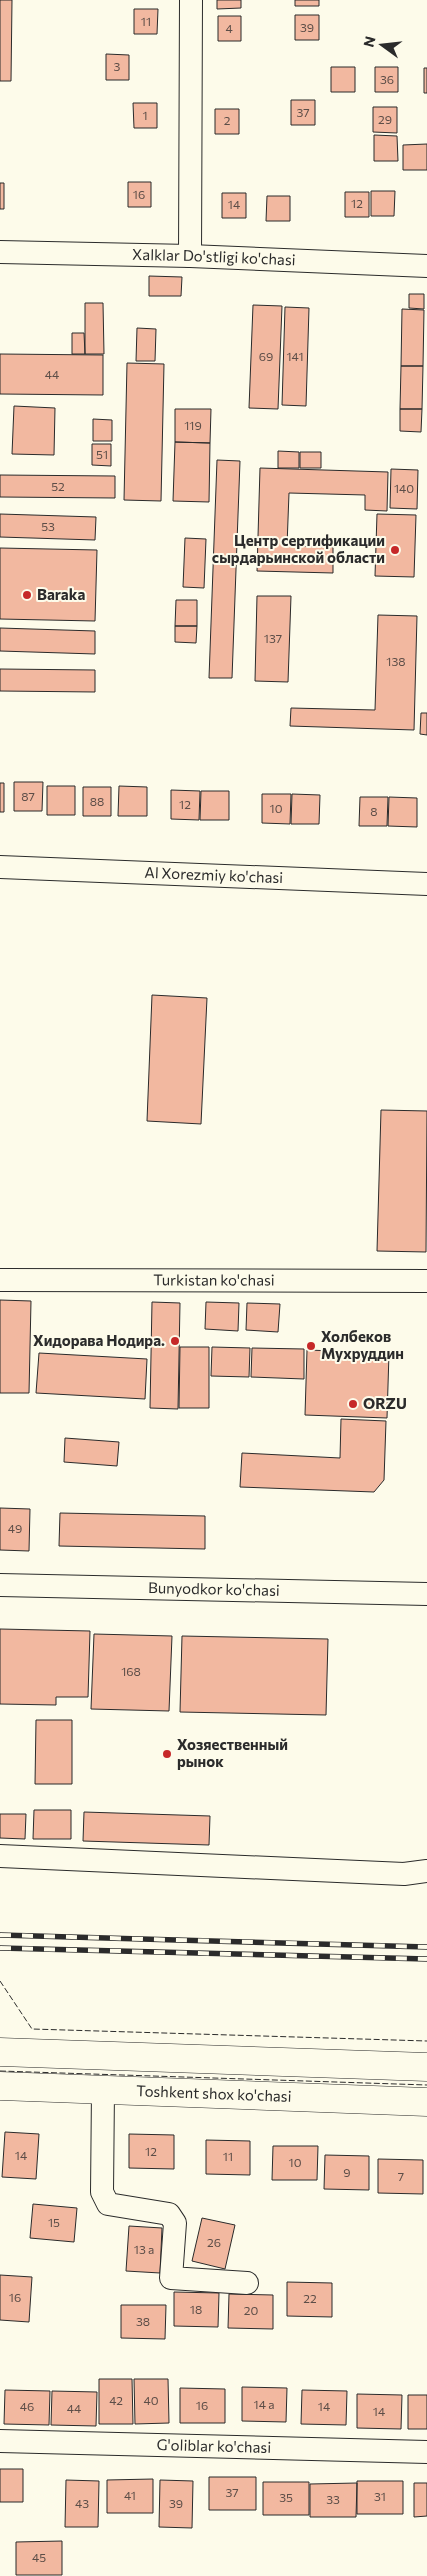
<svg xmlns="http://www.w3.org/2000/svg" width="427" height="2576" viewBox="0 0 427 2576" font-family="Commissioner,sans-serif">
	<rect width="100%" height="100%" fill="#fdfbea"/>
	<path fill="#f2b8a0" stroke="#2b2b2b" d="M0,0H12L11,81H0Z
		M217,0H241V8L217,9Z
		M295,0H319V6H295Z
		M134,9H158L157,34H134Z
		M295,15H319V40H295Z
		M218,16H241V41H218Z
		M106,54L129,55V80H106Z
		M331,67H355V92H331Z
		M375,67H398V92H375Z
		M424,68H427V93H424Z
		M291,100H315V125H291Z
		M133,103H157V128H134Z
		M373,107H397V133L373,132Z
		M215,109H239V134H215Z
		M374,135L397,136L398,161H374Z
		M427,144V170H403V145Z
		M128,182H151V207H128Z
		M0,183H4V209H0Z
		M371,191H395L394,216H371Z
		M345,192H369V217H345Z
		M222,193H246V218H222Z
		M267,196H290V221H266Z
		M149,276L182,277L181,296H149Z
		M409,294H424V309L409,308Z
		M85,303H103L104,354H85Z
		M253,305L282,306L278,409L249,408Z
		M285,307L309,308L306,406L282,405Z
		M402,309L424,310L423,366H401Z
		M137,328L156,329L155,361H136Z
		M72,333H84L85,354H72Z
		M0,354L103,355V395L0,394Z
		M127,363L164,364L161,501L124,500Z
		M401,366H423L422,409H400Z
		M14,406L55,408L54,455L12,454Z
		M175,409H211L210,443L175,442Z
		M400,409H422L421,432L400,431Z
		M93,419L112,420V441H93Z
		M175,442L210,443L209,502L173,501Z
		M92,444H111V466L92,465Z
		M278,451L299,452V468H278Z
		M300,452H321V468H300Z
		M217,460L240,461L232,678H209Z
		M260,468L388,472L387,511L365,510V495L289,493L287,546L333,547V573L257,571Z
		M391,469L418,470L417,509L390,508Z
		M0,475L115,476V498L0,497Z
		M0,514L96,517L95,540L0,537Z
		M377,514L416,515L414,577L375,576Z
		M185,538L206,539L204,588L183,587Z
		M0,548L97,550L95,621L0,619Z
		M257,596H291L288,682L255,681Z
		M176,600H197V626H175Z
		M378,615L417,616L414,730L290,726L291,708L375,710Z
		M175,626H197L196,643L175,642Z
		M0,628L95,631V654L0,651Z
		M0,669L95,670V692L0,691Z
		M421,713H427V735L420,734Z
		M14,782H43L42,811H14Z
		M0,783H4V812H0Z
		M47,786H75V815H47Z
		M119,786L147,787V816H118Z
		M83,787H111V816H83Z
		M171,790L200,791L199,820L171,819Z
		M201,791H229V820H200Z
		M262,794H291L290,824L262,823Z
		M292,794L320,795L319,824H291Z
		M360,797H388L387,826H359Z
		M389,797L417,798V827L388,826Z
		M152,995L207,998L201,1124L147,1121Z
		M381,1110L427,1111L426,1252L377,1251Z
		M0,1300L31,1301L29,1393H0Z
		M152,1302L180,1303L178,1409L150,1408Z
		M206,1302L239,1303L238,1331L205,1329Z
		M247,1303L280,1304L278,1332L246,1330Z
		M180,1347H209V1408H179Z
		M212,1347L250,1348L249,1377L211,1376Z
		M252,1348L304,1349V1379L251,1377Z
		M307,1350L389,1353L387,1418L305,1415Z
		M39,1353L147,1359L145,1399L36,1393Z
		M341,1419L386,1421L384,1480L374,1492L240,1487L242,1453L340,1458Z
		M65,1438L119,1442L117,1466L64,1462Z
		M0,1508L30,1509L29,1551L0,1550Z
		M60,1513L205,1516V1549L59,1546Z
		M0,1629L90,1631L88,1697H56V1705L0,1704Z
		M94,1634L172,1636L169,1711L91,1709Z
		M182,1636L328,1639L326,1715L180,1712Z
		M36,1720H72V1784H35Z
		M34,1810H71V1839H33Z
		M84,1812L210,1816L209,1845L83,1841Z
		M0,1814H26L25,1839L0,1838Z
		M5,2132L39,2134L36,2179L2,2177Z
		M129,2134L174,2135V2169L129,2168Z
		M206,2140L250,2141V2175L206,2174Z
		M273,2146H318L317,2180H272Z
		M325,2155L369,2156V2190L324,2189Z
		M378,2159L423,2160V2194L378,2193Z
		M33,2204L77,2208L74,2242L30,2238Z
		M202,2218L235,2225L225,2269L192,2261Z
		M129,2226L162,2228L160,2273L126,2271Z
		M0,2275L32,2277L29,2322L0,2320Z
		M287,2282L332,2283V2317L287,2316Z
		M174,2292L219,2293L218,2327L174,2326Z
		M229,2294L273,2295V2329L228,2328Z
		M121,2305H166L165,2339L121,2338Z
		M99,2379H132L133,2424H99Z
		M134,2379H168L169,2423L135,2424Z
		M242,2387L287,2388L286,2422L242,2421Z
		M180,2388L225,2389V2423H180Z
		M5,2390L50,2391L49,2425L4,2424Z
		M302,2390L347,2391L346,2425L301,2424Z
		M52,2391L97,2392L96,2426L51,2425Z
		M357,2394L402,2395L401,2429L357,2428Z
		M408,2395H427V2429H408Z
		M0,2469H23V2502H0Z
		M209,2477H256V2510H209Z
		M153,2479V2513H107V2480Z
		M66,2480L99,2481L98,2527H65Z
		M160,2480L193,2481L192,2528L159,2527Z
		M357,2481H403V2514H357Z
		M263,2482H309V2515H263Z
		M357,2483L356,2517H310V2484Z
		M414,2483H427V2516L414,2517Z
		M62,2541V2575H16V2542Z"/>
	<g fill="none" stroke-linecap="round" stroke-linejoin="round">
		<defs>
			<g id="minor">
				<path id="s1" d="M0,252L190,256L427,266"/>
				<path d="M190,256L191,0"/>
				<path id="s2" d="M0,867L427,884"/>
				<path id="s3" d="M0,1280L427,1281"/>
				<path id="s4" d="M0,1585L427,1594"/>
				<path d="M0,1856L404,1874L427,1871"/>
				<path d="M103,2090L102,2192L108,2204L169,2214L175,2223L171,2278L247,2283"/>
				<path id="s5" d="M0,2441L427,2452"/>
			</g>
			<g id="highway">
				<path d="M0,2052L427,2067"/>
				<path id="s6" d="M0,2086L427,2102"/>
			</g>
		</defs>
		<use href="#minor" stroke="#2b2b2b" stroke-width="24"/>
		<use href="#highway" stroke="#2b2b2b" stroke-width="29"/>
		<use href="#minor" stroke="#fdfbea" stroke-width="22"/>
		<use href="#highway" stroke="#fdfbea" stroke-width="28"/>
		<defs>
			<path id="rail" d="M0,1935L427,1947
				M0,1948L427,1959"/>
		</defs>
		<use href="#rail" stroke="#2b2b2b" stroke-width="5.5"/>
		<use href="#rail" stroke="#fdfbea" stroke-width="4" stroke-dasharray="11" stroke-linecap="butt"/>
		<path stroke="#2b2b2b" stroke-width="1" stroke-dasharray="6 2.5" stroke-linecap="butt" d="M0,1981L32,2029L427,2041
			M0,2071L427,2085"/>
	</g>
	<g fill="#c62828" stroke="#fdfbea" stroke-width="2">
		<circle cx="395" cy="550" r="5"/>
		<circle cx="27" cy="595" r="5"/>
		<circle cx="175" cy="1341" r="5"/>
		<circle cx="311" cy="1346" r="5"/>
		<circle cx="353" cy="1404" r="5"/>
		<circle cx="167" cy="1754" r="5"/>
	</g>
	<g text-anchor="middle" stroke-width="4" stroke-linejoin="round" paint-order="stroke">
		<g font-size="12" fill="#5d4e48">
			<text x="146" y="26">11</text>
			<text x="307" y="32">39</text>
			<text x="229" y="33">4</text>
			<text x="117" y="71">3</text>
			<text x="387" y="84">36</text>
			<text x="303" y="117">37</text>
			<text x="145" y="120">1</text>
			<text x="385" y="124">29</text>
			<text x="227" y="125">2</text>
			<text x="139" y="199">16</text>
			<text x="357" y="208">12</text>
			<text x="234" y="209">14</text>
			<text x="266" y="361">69</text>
			<text x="295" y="361">141</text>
			<text x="52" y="379">44</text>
			<text x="193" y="430">119</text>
			<text x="102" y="459">51</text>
			<text x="58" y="491">52</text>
			<text x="404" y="493">140</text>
			<text x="48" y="531">53</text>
			<text x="273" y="643">137</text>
			<text x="396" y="666">138</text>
			<text x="28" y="801">87</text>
			<text x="97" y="806">88</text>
			<text x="185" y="809">12</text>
			<text x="276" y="813">10</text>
			<text x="374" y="816">8</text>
			<text x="15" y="1533">49</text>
			<text x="131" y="1676">168</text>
			<text x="151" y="2156">12</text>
			<text x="21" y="2160">14</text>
			<text x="228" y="2161">11</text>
			<text x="295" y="2167">10</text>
			<text x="347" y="2177">9</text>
			<text x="401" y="2181">7</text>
			<text x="54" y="2227">15</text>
			<text x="214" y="2247">26</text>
			<text x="144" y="2254">13 а</text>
			<text x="15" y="2302">16</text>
			<text x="310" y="2303">22</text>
			<text x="196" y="2314">18</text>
			<text x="251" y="2315">20</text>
			<text x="143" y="2326">38</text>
			<text x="116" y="2405">42</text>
			<text x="151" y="2405">40</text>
			<text x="264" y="2409">14 а</text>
			<text x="202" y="2410">16</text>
			<text x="27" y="2411">46</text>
			<text x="324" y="2411">14</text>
			<text x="74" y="2413">44</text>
			<text x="379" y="2416">14</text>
			<text x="232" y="2497">37</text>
			<text x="130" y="2500">41</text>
			<text x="380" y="2501">31</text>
			<text x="286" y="2502">35</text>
			<text x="333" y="2504">33</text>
			<text x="82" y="2508">43</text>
			<text x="176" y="2508">39</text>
			<text x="39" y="2562">45</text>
		</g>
		<g font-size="15" fill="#2b2b2b" stroke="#fdfbea">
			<text dy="5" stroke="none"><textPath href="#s1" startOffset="214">Xalklar Do'stligi ko'chasi</textPath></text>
			<text dy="5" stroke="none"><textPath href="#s2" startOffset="214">Al Xorezmiy ko'chasi</textPath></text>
			<text dy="5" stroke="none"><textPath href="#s3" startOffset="214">Turkistan ko'chasi</textPath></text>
			<text dy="5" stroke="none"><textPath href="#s4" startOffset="214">Bunyodkor ko'chasi</textPath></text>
			<text dy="5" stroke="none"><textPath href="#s6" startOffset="214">Toshkent shox ko'chasi</textPath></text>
			<text dy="5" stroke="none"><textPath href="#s5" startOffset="214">G'oliblar ko'chasi</textPath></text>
		</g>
		<g font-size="15" font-weight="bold" fill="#2b2b2b" stroke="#fdfbea" text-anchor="start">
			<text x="385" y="546" text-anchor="end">Центр сертификации<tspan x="385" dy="17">сырдарьинской области</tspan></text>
			<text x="37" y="600">Baraka</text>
			<text x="321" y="1342">Холбеков<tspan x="321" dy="17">Мухруддин</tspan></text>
			<text x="165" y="1346" text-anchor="end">Хидорава Нодира.</text>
			<text x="363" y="1409">ORZU</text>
			<text x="177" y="1750">Хозяественный<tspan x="177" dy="17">рынок</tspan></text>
		</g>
	</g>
	<g transform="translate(382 45) rotate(285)" stroke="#fdfbea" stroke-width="4" paint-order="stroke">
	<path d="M0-4L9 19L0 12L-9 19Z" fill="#2b2b2b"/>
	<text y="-8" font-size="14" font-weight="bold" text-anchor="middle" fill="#2b2b2b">N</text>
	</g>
</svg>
